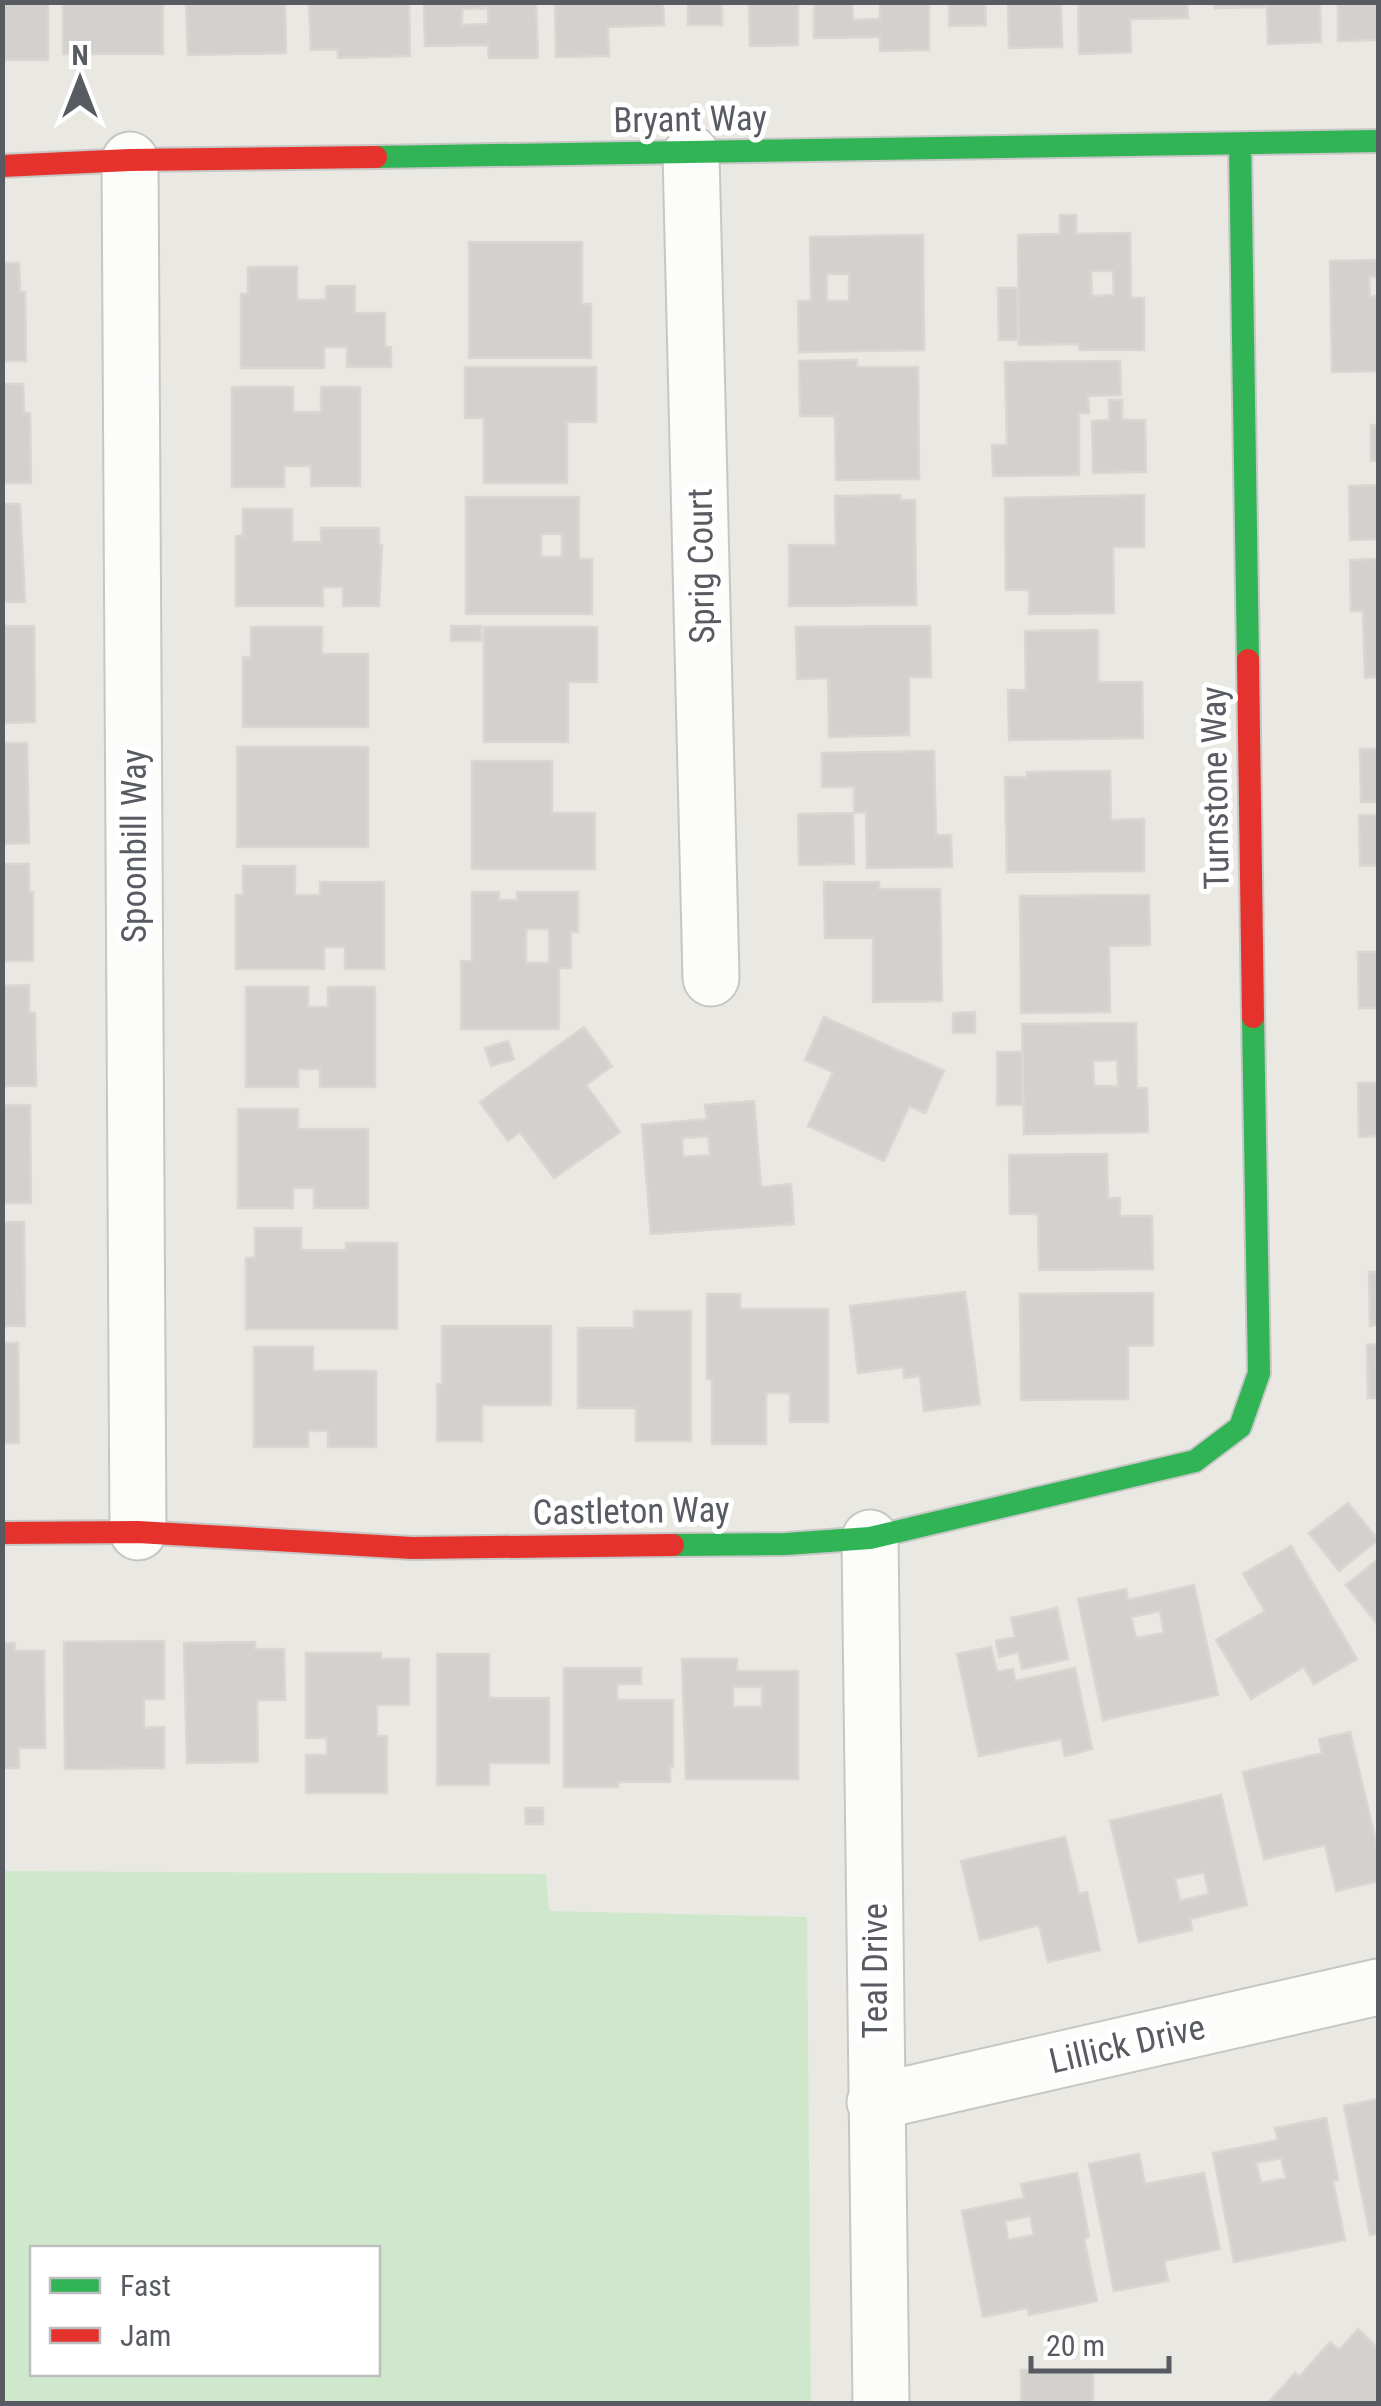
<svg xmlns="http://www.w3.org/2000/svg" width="1381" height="2406" viewBox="0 0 1381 2406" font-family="'Roboto Condensed',sans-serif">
	<rect width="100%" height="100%" fill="#eae8e2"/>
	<path fill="#cfe8cb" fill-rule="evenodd" d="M3,1871L546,1874L549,1911L807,1917L811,2403H3ZM32,2248H378V2374H32Z"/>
	<path fill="#d3d1ce" stroke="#d9d7d2" stroke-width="2.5" fill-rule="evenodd" d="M2,2H48V60H2Z
		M63,2H163V54H63Z
		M285,2L286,53L188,55L186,4Z
		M309,2H409L410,56L338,58V49L311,50Z
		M424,2H536L538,58H489L488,45L425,46ZM488,8V24L462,25V9Z
		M555,2H663L664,25L608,27L609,56L556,57Z
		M688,2H722V25H688Z
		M749,2H798V45L750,46Z
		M814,2H852L853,20L880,19V2H929V50L880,51V37L814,38Z
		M949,2H985L986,25L949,26Z
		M1008,2H1061L1062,47L1009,48Z
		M1078,2H1187L1188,18L1130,19L1131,52L1079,54Z
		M1214,2H1324L1320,5L1321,42L1268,44L1267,7L1215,8Z
		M1338,2H1378V40L1338,41Z
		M1060,215H1076V234L1130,233L1131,298H1144V350H1079V344L1019,345L1018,235L1060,234ZM1091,271H1113L1114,295L1092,296Z
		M923,235L924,350L799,352L798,301H811L810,237ZM827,274H849V301H827Z
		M469,242H582V304H591V358H469Z
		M1378,260V277H1369L1370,297L1378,296V371L1332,372L1330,261Z
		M2,263H19L20,292H25L26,361H2Z
		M248,267H297V300H326V286H355V313H385V347H391V367H347V347H324V368H241V294H248Z
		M998,288H1017L1018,340H999Z
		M857,360V367H918L919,479L836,480L835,416H800L799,361Z
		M1120,361L1121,395L1088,396L1089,413H1079V475L993,476L992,445H1007L1005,362Z
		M465,367H596V422H567V483H484V418H465Z
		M2,384H23L24,413H30L31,483H2Z
		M232,387H293V412H321V387H360V486H311V466H284V487H232Z
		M1109,400H1122V420H1145L1146,472L1093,473L1092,421L1109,420Z
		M1371,425H1378V461H1371Z
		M1378,485V539L1350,540L1349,486Z
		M900,495V500H915L916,605L789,606V545H836L835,496Z
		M1144,495V547H1113L1114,613L1029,614V590H1006L1005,498Z
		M466,497H579V559H592V614H466ZM541,534H562V557H541Z
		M2,504H20L25,602H2Z
		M243,509H292V542H321V528H379V545H382L379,606H343V587H323V606H236V536H243Z
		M1378,559V677L1365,678L1363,611H1351L1350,560Z
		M2,626H34L35,722L2,723Z
		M451,626H481V641H451Z
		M930,626L931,677H909V735L829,737L828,678L797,679L796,627Z
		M251,627H322V654H368V727H243V657H251Z
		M484,627H597V682H568V742H484Z
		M1098,630V682H1142L1143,738L1009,740L1008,690H1026L1025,631Z
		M2,743H27L29,843L2,844Z
		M237,747H368V847H237Z
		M1360,749H1378V802H1361Z
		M934,751L936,835H951L952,867L867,868L866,812L854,813V787H822V753Z
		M472,761H552V813H595V869H472Z
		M1110,771L1111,820L1144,819V871L1007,872L1005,777H1027V772Z
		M853,813L854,864L799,865L798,814Z
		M1359,815H1378V865L1360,866Z
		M2,864H29V892H33V961H2Z
		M243,866H295V895H320V882H384V969H345V947H324V969H236V895H243Z
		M824,882H879V889H940L942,1001L873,1002V938H825Z
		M472,892H499V900H517V892H578V932H571V968H559V1029H461V961H472ZM526,929H549V963H526Z
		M1149,895L1150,945L1109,946L1110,1012L1021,1013L1020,896Z
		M1358,952H1378V1008H1359Z
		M29,985V1013H35L36,1086H2V986Z
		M246,987H308V1007H328V987H375V1087H320V1069H298V1087H246Z
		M975,1012V1033H953V1013Z
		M824,1017L944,1071L925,1113L909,1106L884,1161L808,1126L833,1072L805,1060Z
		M1136,1023L1137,1088H1147L1148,1132L1024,1134L1022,1024ZM1117,1060L1118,1086H1094L1093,1061Z
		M584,1027L612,1066L586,1085L620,1132L554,1178L520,1132L508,1141L480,1102Z
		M508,1041L514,1059L491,1066L485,1048Z
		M997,1052H1022V1105H997Z
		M1358,1083H1378V1136L1359,1137Z
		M754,1101L761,1187L791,1184L794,1224L651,1234L642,1125L707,1119L705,1105ZM708,1136L710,1155L683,1157L682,1138Z
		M2,1105H30L31,1203H2Z
		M238,1109H298V1129H368V1208H314V1188H293V1208H238Z
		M1107,1154L1108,1198H1120V1216H1152L1153,1269L1039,1270L1038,1214H1010L1009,1155Z
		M2,1222H24L25,1326H2Z
		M255,1228H301V1250H346V1243H397V1329H246V1258H255Z
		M1369,1272H1378V1325L1370,1326Z
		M965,1292L980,1404L924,1411L920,1376L904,1378L903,1367L858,1373L850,1306Z
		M1153,1293V1345L1128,1346V1399L1021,1400L1020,1294Z
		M707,1294H740V1309H828V1422H790V1393H766V1444H712V1379H707Z
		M634,1311H691V1441H636V1408H578V1328H634Z
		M442,1326H551V1405H482V1441H437V1384H442Z
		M2,1343H18L19,1443H2Z
		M1378,1344V1398H1368L1367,1345Z
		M254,1347H313V1371H376V1447H328V1431H308V1447H254Z
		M1348,1503L1378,1540L1339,1571L1309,1533Z
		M1291,1546L1357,1659L1314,1684L1304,1667L1251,1699L1216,1640L1265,1611L1243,1574Z
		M1378,1559V1625L1346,1585Z
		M1194,1585L1218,1695L1103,1720L1078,1599L1126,1589L1128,1600ZM1160,1611L1164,1633L1136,1638L1131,1617Z
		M1057,1608L1068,1659L1022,1669L1018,1652L999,1657L996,1641L1015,1637L1011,1618Z
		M164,1641V1699H144V1728L164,1727V1768L65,1769L64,1642Z
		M255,1642V1649H284L285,1700H257L258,1762L187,1763L184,1643Z
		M2,1643H15V1651H44L45,1748H19V1768H2Z
		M991,1647L997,1672L1013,1669L1015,1681L1075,1668L1092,1749L1065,1756L1061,1739L979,1756L957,1654Z
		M306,1653H381V1659H409V1705H377V1736H387V1793H306V1755H327V1738H306Z
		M437,1654H489V1698H549V1763H489V1785H437Z
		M682,1659H737V1671H798V1779H686ZM733,1687H762V1707H733Z
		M564,1668H641V1684H617V1700H673V1767H670V1782H618V1787H564Z
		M1350,1732L1378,1850V1881L1336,1891L1325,1845L1264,1859L1243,1772L1322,1753L1319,1739Z
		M1221,1795L1247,1905L1190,1919L1192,1930L1139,1942L1110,1821ZM1204,1872L1209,1894L1180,1901L1175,1879Z
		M525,1808H543V1824H526Z
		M1065,1837L1079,1894L1087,1892L1100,1950L1048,1962L1039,1925L980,1940L961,1861Z
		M1378,2099V2234L1370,2235L1344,2106Z
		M1326,2118L1338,2180L1333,2181L1345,2240L1234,2262L1213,2153L1278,2140L1275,2128ZM1281,2158L1286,2178L1261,2183L1256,2163Z
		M1139,2154L1145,2184L1204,2173L1220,2249L1164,2261L1168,2281L1114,2291L1089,2164Z
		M1077,2173L1089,2237L1084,2239L1097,2301L1029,2315L1027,2308L983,2317L962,2211L1024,2198L1021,2184ZM1030,2216L1034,2235L1008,2240L1005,2221Z
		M1358,2329L1378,2348V2404H1267L1295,2373L1299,2377L1330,2342L1339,2350Z
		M1021,2370H1093V2404H1021Z"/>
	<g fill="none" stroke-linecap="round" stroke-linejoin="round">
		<defs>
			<path id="street" d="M691,154L711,978
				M130,160L138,1532
				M870,1538L881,2404
				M875,2102L1378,1987"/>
			<path id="fast" d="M1240,144L1248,660
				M376,157L1378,141
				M673,1545L786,1544L870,1538L1195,1461L1240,1427L1259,1373L1253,1017"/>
			<path id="jam" d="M2,166L130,160L376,157
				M1248,660L1253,1017
				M2,1533L138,1532L412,1548L673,1545"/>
		</defs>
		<use href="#street" stroke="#c6c6c5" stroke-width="59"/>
		<use href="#fast" stroke="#c7c7c6" stroke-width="26"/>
		<use href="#jam" stroke="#c7c7c6" stroke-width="26"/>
		<use href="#street" stroke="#fcfcfb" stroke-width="55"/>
		<use href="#fast" stroke="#30b455" stroke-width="22"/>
		<use href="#jam" stroke="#e5322d" stroke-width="22"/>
	</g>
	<g text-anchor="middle" stroke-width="10" stroke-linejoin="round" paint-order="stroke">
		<g font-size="35" fill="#585c62" stroke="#fff">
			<text transform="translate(690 119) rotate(-1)" y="12">Bryant Way</text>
			<text transform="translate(701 566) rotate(-91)" y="12">Sprig Court</text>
			<text transform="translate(1215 788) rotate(-91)" y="12">Turnstone Way</text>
			<text transform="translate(134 846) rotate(-90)" y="12">Spoonbill Way</text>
			<text transform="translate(631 1511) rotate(-1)" y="12">Castleton Way</text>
			<text transform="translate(875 1971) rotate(-90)" y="12">Teal Drive</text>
			<text transform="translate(1127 2044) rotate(-13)" y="12">Lillick Drive</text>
		</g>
	</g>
	<rect width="1381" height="2406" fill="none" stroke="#585c62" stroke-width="10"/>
	<rect x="30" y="2246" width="350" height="130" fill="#ffffff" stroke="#bcbec0" stroke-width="2.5"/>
	<rect x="50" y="2278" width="50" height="15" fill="#30b455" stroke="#bcbec0" stroke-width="2.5"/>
	<text x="120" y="2296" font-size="30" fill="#585c62">Fast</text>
	<rect x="50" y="2328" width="50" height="15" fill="#e5322d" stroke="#bcbec0" stroke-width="2.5"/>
	<text x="120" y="2346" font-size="30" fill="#585c62">Jam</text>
	<g transform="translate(80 80)" stroke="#ffffff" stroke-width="8" paint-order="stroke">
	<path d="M0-8L18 38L0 25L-18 38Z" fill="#585c62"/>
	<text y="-15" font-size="28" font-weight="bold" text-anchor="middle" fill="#585c62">N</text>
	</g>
	<path d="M1031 2356v15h138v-15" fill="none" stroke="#585c62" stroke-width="5"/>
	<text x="1046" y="2356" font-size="30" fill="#585c62" stroke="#ffffff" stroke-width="8" paint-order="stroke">20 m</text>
</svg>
